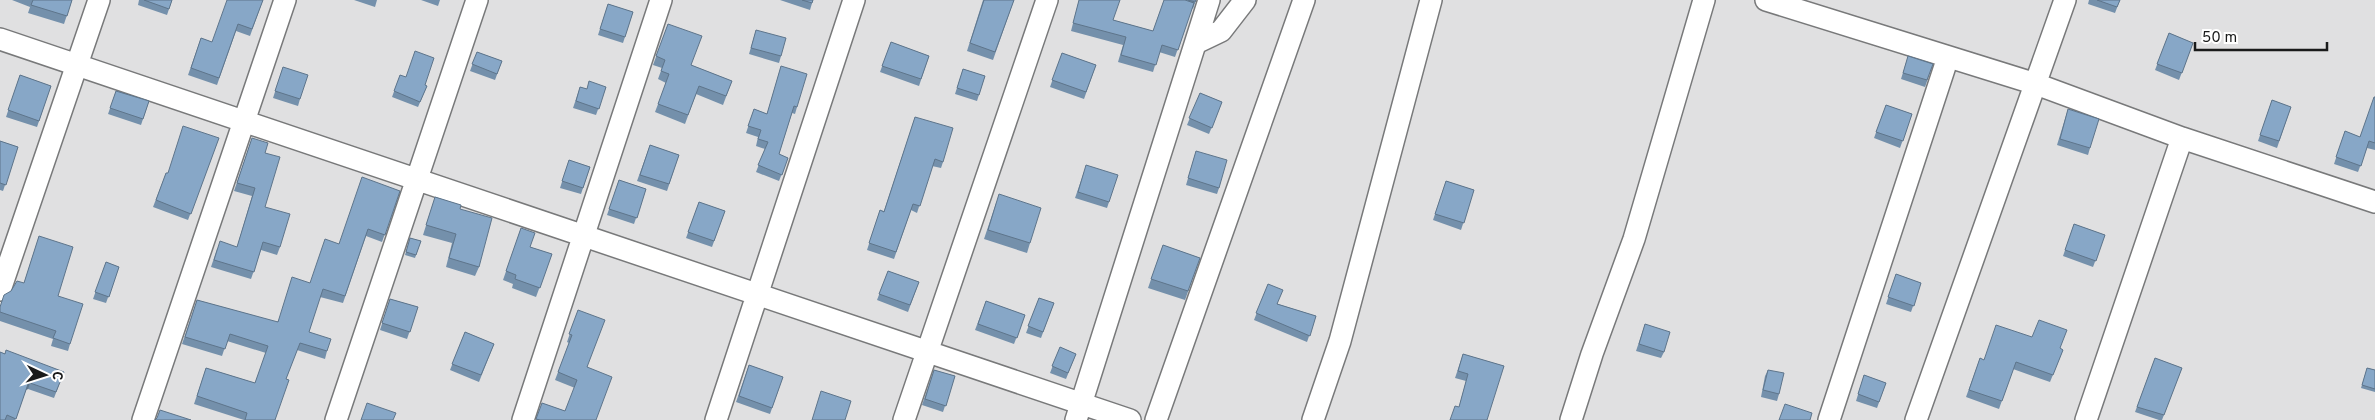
<svg xmlns="http://www.w3.org/2000/svg" width="2375" height="420" viewBox="0 0 2375 420" font-family="Overpass,sans-serif">
	<rect width="100%" height="100%" fill="#e0e0e1"/>
	<g fill="none" stroke-linecap="round" stroke-linejoin="round">
		<defs>
			<path id="minor" d="M1766,0L2036,84L2182,138L2086,420
				M0,39L1130,420
				M1196,43L1221,31L1245,0
				M2182,138L2375,202
				M0,290L99,0
				M143,420L285,0
				M336,420L477,0
				M523,420L661,0
				M716,420L854,0
				M904,420L1047,0
				M1076,420L1209,0
				M1156,420L1304,0
				M1313,420L1340,341L1431,0
				M1571,420L1592,354L1634,239L1704,0
				M1829,420L1948,57
				M1916,420L2065,0"/>
		</defs>
		<use href="#minor" stroke="#78797a" stroke-width="24"/>
		<use href="#minor" stroke="#fff" stroke-width="21"/>
	</g>
	<path fill="#7490ab" d="M12,0H72L64,24L28,13L30,7Z
		M139,0H172L167,15L138,5Z
		M263,0L250,36L236,31L217,85L188,75L201,38L212,42Z
		M354,0H377L375,7Z
		M421,0H440L438,6Z
		M780,0H813L810,10Z
		M983,0H1014L993,60L967,51Z
		M1079,0L1113,20L1153,31L1164,0H1196L1193,9L1192,8L1175,57L1159,52L1153,72L1118,62L1123,45L1071,31Z
		M2089,0H2120L2115,13L2088,4Z
		M608,4L633,12L623,43L598,35Z
		M668,24L691,65L732,81L723,105L696,94L685,124L655,112L666,83L658,79L662,68L653,65Z
		M756,30L781,56L779,63L749,54Z
		M2169,33L2193,43L2179,80L2155,70Z
		M891,42L929,56L919,86L880,72Z
		M477,52L502,61L495,80L470,71Z
		M1062,53L1096,65L1084,99L1050,87Z
		M1908,56L1933,64L1925,87L1901,79Z
		M781,66L797,107L795,114L792,113L779,154L788,158L779,181L756,172L765,149L756,146L758,137L746,133L754,109L767,114Z
		M283,67L300,99L298,106L273,98Z
		M963,69L985,76L977,101L955,94Z
		M20,75L51,86L37,127L6,117Z
		M400,75L427,86L418,107L392,97Z
		M580,87L586,89L606,87L596,115L573,108Z
		M116,91L149,101L141,125L108,114Z
		M1200,93L1222,102L1209,134L1187,125Z
		M2375,97V150L2367,148L2358,172L2334,164L2345,131L2360,137Z
		M2272,100L2291,107L2277,148L2258,141Z
		M1886,105L1912,114L1900,148L1874,138Z
		M2068,109L2090,148L2088,155L2057,145Z
		M915,117L943,162L941,168L932,166L917,213L911,210L894,259L867,250L880,210L884,211Z
		M219,138L188,220L153,207L166,173H168Z
		M252,138L265,153V207L280,247L277,255L261,250L251,279L211,267L217,249L237,247L252,196L234,191Z
		M0,141L18,147L3,191L0,190Z
		M650,145L679,155L667,191L637,181Z
		M1196,151L1219,188L1217,194L1186,185Z
		M569,160L590,167L581,194L560,188Z
		M1084,172L1109,202L1107,208L1075,198Z
		M619,180L646,189L634,224L607,215Z
		M1446,181L1474,190L1461,230L1433,220Z
		M400,191L382,242L366,236L343,303L320,297L309,332L327,351L325,359L297,350L286,379L275,420H244L194,404L206,368L255,383L266,353L227,341L222,356L182,344L197,300L277,322L310,283L339,244Z
		M435,197L460,209L479,267L475,276L446,267L452,243L423,235Z
		M699,202L725,211L712,247L686,238Z
		M996,203L1030,243L1027,253L984,239Z
		M2074,224L2105,235L2093,267L2063,256Z
		M521,228L530,247L552,254L536,297L512,288L513,284L503,280Z
		M39,236L58,296L70,344L68,351L51,346L53,339L0,321V307L11,291L24,283Z
		M410,238L421,241L415,258L405,255Z
		M1163,245L1200,258L1185,300L1148,288Z
		M106,262L119,267L106,303L93,299Z
		M888,271L919,282L908,312L877,300Z
		M1896,274L1921,283L1911,312L1886,304Z
		M1268,284L1278,304L1316,316L1307,342L1254,320Z
		M1039,298L1054,303L1041,338L1026,333Z
		M390,299L418,307L407,339L380,330Z
		M986,301L1025,315L1014,344L975,330Z
		M578,310L596,420H536L542,403L565,411L575,388L555,380L569,343L567,342Z
		M1645,324L1664,352L1661,358L1636,351Z
		M465,332L494,344L479,382L450,370Z
		M1060,347L1076,354L1066,379L1050,373Z
		M2060,348L2063,350L2050,382L2013,369L1999,409L1966,397L1980,358L1984,360Z
		M0,352L64,372L54,398L28,389L26,390L15,420H0Z
		M1463,354L1504,366L1459,407L1466,381L1455,378Z
		M2155,358L2182,368L2162,420H2159L2135,412Z
		M749,365L783,377L770,414L736,402Z
		M2367,368L2375,370V392L2361,388Z
		M934,370L955,376L943,412L922,405Z
		M1768,370L1779,394L1777,401L1761,397L1765,376Z
		M1864,375L1886,383L1877,408L1856,401Z"/>
	<path fill="#5e758b" d="M30,383L28,389L25,390L28,384Z"/>
	<path fill="#87a7c7" stroke="#5e758b" d="M33,0H72L67,16L31,5Z
		M144,0H172L169,9Z
		M227,0H263L252,29L238,24L219,78L191,68L201,38L212,42Z
		M802,0H813L812,3Z
		M984,0H1014L995,52L970,43Z
		M1079,0H1120L1113,20L1153,31L1164,0H1185L1194,3L1178,50L1162,45L1156,65L1121,55L1126,37L1073,23Z
		M1188,0H1196L1195,2Z
		M2097,0H2120L2117,7Z
		M608,4L633,12L625,37L600,29Z
		M668,24L702,36L691,65L732,81L726,96L699,86L688,115L658,104L669,74L661,71L665,60L656,56Z
		M756,30L786,38L781,56L751,48Z
		M2169,33L2193,43L2182,73L2157,64Z
		M891,42L929,56L921,79L882,66Z
		M415,51L434,58L425,85L427,86L420,102L394,91L400,75L406,77Z
		M477,52L502,61L497,74L472,64Z
		M1062,53L1096,65L1086,92L1052,80Z
		M1908,56L1933,64L1927,80L1903,73Z
		M781,66L807,74L797,107L794,106L779,154L788,158L782,175L758,165L768,142L758,139L761,130L748,126L754,109L767,114Z
		M283,67L308,75L300,99L275,91Z
		M963,69L985,76L979,95L957,88Z
		M20,75L51,86L39,121L8,110Z
		M589,81L606,87L599,109L576,101L580,87L587,89Z
		M116,91L149,101L143,119L110,108Z
		M1200,93L1222,102L1212,128L1189,118Z
		M2374,97H2375V143L2369,141L2361,166L2336,157L2345,131L2360,137Z
		M2272,100L2291,107L2279,141L2260,135Z
		M1886,105L1912,114L1903,141L1876,132Z
		M2068,109L2099,119L2090,148L2060,139Z
		M915,117L953,128L943,162L935,159L920,206L913,204L896,252L869,243L880,210L884,212Z
		M183,126L219,138L191,214L156,200L166,173H168Z
		M252,138L268,143L265,153L280,157L265,207L290,214L280,247L263,242L254,272L214,260L220,241L237,247L255,188L237,183Z
		M0,141L18,147L6,185L0,183Z
		M650,145L679,155L669,184L640,175Z
		M1196,151L1227,160L1219,188L1188,178Z
		M569,160L590,167L583,188L562,181Z
		M1086,165L1118,175L1109,202L1078,192Z
		M362,177L400,191L385,235L368,229L345,296L323,289L309,332L331,339L327,351L300,343L286,379L289,380L275,420H245L247,413L197,396L206,368L255,383L268,346L230,334L225,349L185,337L197,300L278,322L292,277L310,283L325,239L339,244Z
		M619,180L646,189L637,218L609,209Z
		M1446,181L1474,190L1464,223L1435,214Z
		M999,194L1041,208L1030,243L988,230Z
		M435,197L461,205L460,209L492,218L479,267L449,258L456,234L426,225Z
		M699,202L725,211L714,241L688,232Z
		M2074,224L2105,235L2096,261L2065,250Z
		M521,228L535,233L530,247L552,254L540,288L515,279L516,275L506,271Z
		M39,236L73,247L58,296L83,304L70,344L53,338L56,331L0,312V307L4,295L11,291L17,281L24,283Z
		M410,238L421,241L416,255L406,252Z
		M1163,245L1200,258L1188,291L1151,279Z
		M106,262L119,267L109,297L95,292Z
		M888,271L919,282L910,305L879,294Z
		M1896,274L1921,283L1914,306L1888,297Z
		M1268,284L1283,290L1277,304L1316,316L1310,336L1256,313Z
		M1039,298L1054,303L1043,332L1028,326Z
		M390,299L418,307L410,332L382,323Z
		M986,301L1025,315L1017,338L978,324Z
		M578,310L605,320L587,367L612,377L596,420H540L536,419L542,403L565,411L577,380L558,372L572,335L569,334Z
		M2039,320L2067,330L2060,348L2063,350L2053,375L2016,362L2002,401L1969,390L1980,358L1984,360L1996,325L2032,337Z
		M1645,324L1670,332L1664,352L1639,344Z
		M465,332L494,344L481,375L452,364Z
		M1060,347L1076,354L1068,373L1052,366Z
		M6,350L64,372L56,392L30,383L28,384L16,419L7,415L5,420H0V352L5,354Z
		M1463,354L1504,366L1487,420H1450L1455,406L1459,407L1468,374L1458,371Z
		M2155,358L2182,368L2164,415L2137,407Z
		M749,365L783,377L772,408L739,396Z
		M2367,368L2375,370V389L2362,385Z
		M934,370L955,376L946,406L925,399Z
		M1768,370L1784,373L1779,394L1763,390Z
		M1864,375L1886,383L1879,402L1858,394Z
		M821,391L851,401L845,420H812Z
		M367,403L396,413L393,420H361Z
		M1785,404L1812,413L1810,420H1779Z
		M160,410L191,420H155L157,418Z"/>
	<g transform="translate(45 375) rotate(94)" stroke="#ffffff" stroke-width="4" paint-order="stroke">
	<path d="M0-4L9 19L0 12L-9 19Z" fill="#1a1b1b"/>
	<text y="-8" font-size="14" font-weight="bold" text-anchor="middle" fill="#1a1b1b">С</text>
	</g>
	<path d="M2195 42v8h132v-8" fill="none" stroke="#1a1b1b" stroke-width="2.5"/>
	<text x="2202" y="42" font-size="15" fill="#1a1b1b" stroke="#ffffff" stroke-width="4" paint-order="stroke">50 m</text>
</svg>
